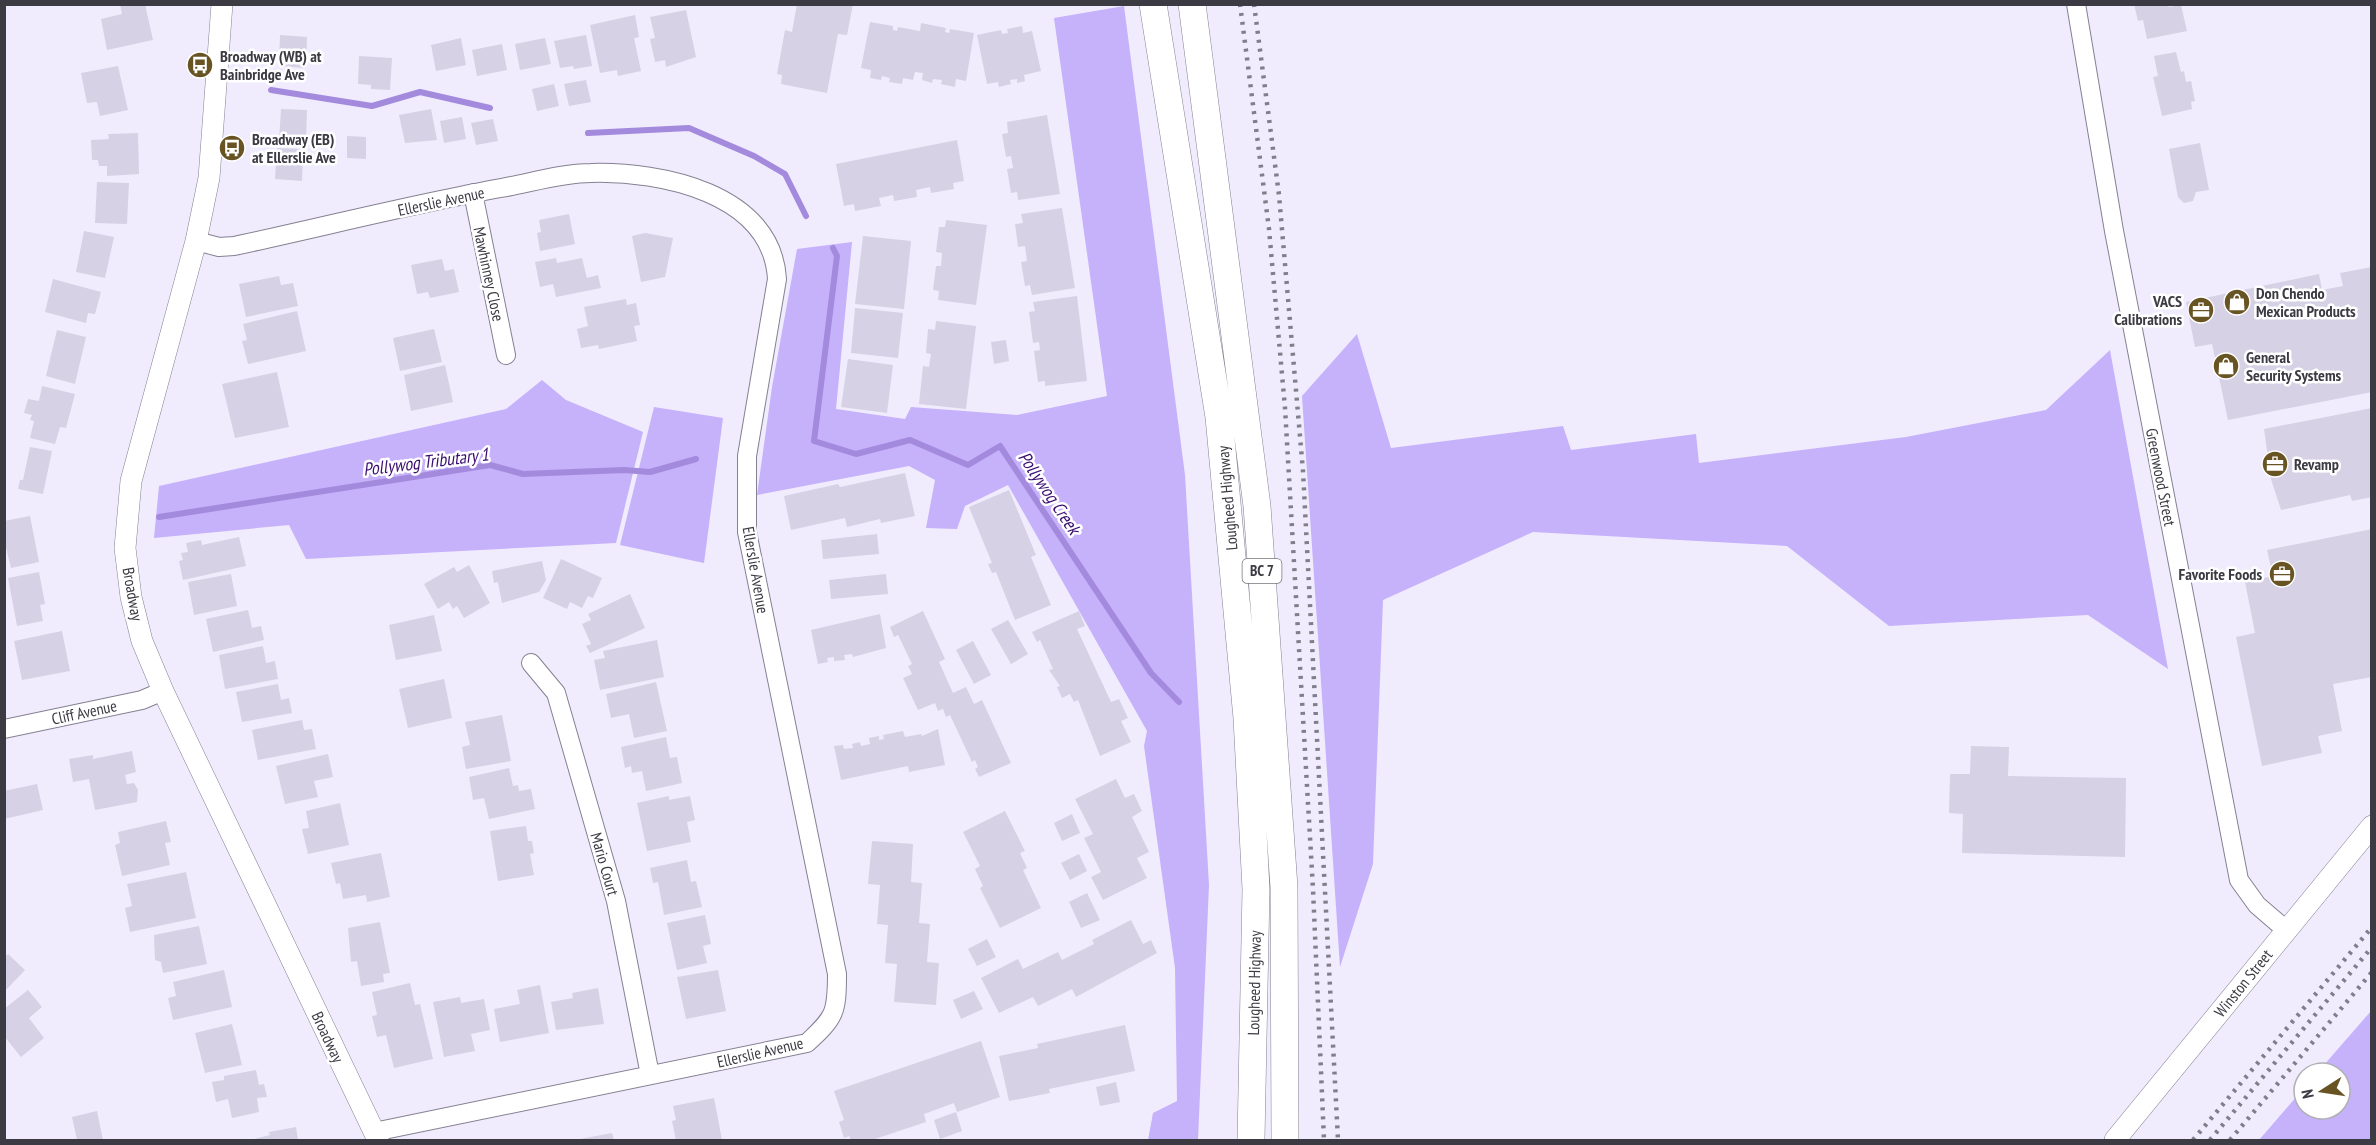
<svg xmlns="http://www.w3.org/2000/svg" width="2376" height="1145" viewBox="0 0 2376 1145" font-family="'PT Sans Narrow',sans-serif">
	<rect width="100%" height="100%" fill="#f0ecfe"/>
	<path fill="#c6b1fb" d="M1124,6L1185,475L1209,885L1198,1140H1148L1153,1113L1177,1101L1175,968L1144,746L1147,731L1008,485L965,506L957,529L926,528L935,480L909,466L757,495L772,387L797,249L852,242L836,409L905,419L911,407L1017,415L1107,396L1054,18Z
		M1357,334L1391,448L1563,426L1571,450L1696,434L1699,463L1906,437L2046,410L2110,350L2168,669L2088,615L1889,626L1787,546L1533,532L1383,600L1373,864L1340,967L1302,396Z
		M542,380L566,400L643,432L616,543L306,559L289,525L154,538L159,486L506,409Z
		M654,407L723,418L704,563L620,545Z
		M2371,1011V1140H2259L2304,1088V1109H2340V1073H2317Z"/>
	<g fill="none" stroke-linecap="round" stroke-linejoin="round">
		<path stroke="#a38add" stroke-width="6" d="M271,90L372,106L420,92L490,108
			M588,133L689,128L754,156L785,174L806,216
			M833,248L837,256L814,441L856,454L910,440L968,465L1000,446L1151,673L1179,702
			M159,517L490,465L523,474L624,470L650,472L696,459"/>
	</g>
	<path fill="#d6d1e4" d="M120,4H145L153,40L107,50L101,19L122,14Z
		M797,4H853L847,35L838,34L827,93L781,84L782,75L777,74L785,30L792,32Z
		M2134,4H2168L2169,7L2181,5L2187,31L2147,39L2143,20L2138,21Z
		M686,10L696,57L666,67L665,60L655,62L650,39L655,38L650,17Z
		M635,15L639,37L634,38L641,71L618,76L617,70L600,73L590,25Z
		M870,22L893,26V30L897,31L898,27L920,31L921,23L946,28L945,32L949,33L950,29L974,33L966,81L956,79L955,87L941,84L942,80L933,79L932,83L922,80L923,73L915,72L913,80L903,78L902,84L889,82L890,78L882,76L881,80L870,78L871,70L861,68Z
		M1022,26L1023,33L1032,31L1041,71L1024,75L1025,81L1017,83V79L1010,80L1011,84L999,87L998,82L987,84L977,35L1001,30L1002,34L1008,33L1007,29Z
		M280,35L307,37L306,68L279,66Z
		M586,35L592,66L574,69L573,66L560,68L554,41Z
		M461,38L466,65L436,71L431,45Z
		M545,38L551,64L520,70L515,44Z
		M502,44L507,70L477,76L472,50Z
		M2176,52L2181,72L2184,71L2186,82L2191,81L2195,101L2191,102L2192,109L2162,116L2153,77L2158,76L2154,56Z
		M359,56L392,58L390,90L371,89V85L358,84Z
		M118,66L128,110L100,116L97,102L87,103L81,73Z
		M586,80L591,102L569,106L564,84Z
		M554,84L559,106L537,111L532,89Z
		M281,109L307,110L306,141L279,140Z
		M431,109L437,140L405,143L399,115Z
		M1047,115L1060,194L1018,200L1017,192L1011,193L1007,169L1013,168L1011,156L1006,157L1002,134L1008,133L1007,122Z
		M462,117L466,139L444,143L440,121Z
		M493,119L498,141L476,145L471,123Z
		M138,133L139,174L107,176V166H99L98,160H92L91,140L109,139L108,134Z
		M347,136L366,137V159L347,158Z
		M957,140L964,181L953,183L954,189L931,193L930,187L916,190L917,197L894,201L893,195L879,198L881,206L855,211L854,204L844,206L836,164Z
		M2200,143L2209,190L2196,192L2193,201L2184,203L2178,197L2169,149Z
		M277,148L303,149L302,181L275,179Z
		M97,182L129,183L127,224L95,223Z
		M1062,208L1075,288L1032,295L1030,285L1025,286L1021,262L1027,261L1025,246L1018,247L1015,224L1023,223L1021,214Z
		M569,214L575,244L540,251L537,233L541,232L539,220Z
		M946,220L987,225L976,305L938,300L939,291L933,290L936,266H941L942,253L936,252L939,227H945Z
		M84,231L114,237L105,278L76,272Z
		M645,233L673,238L665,277L641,282L632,236Z
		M863,236L911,241L904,309L855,304Z
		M556,258L557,263L582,258L587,278L598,275L601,288L556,297L553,284L540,287L535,262Z
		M442,259L445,271L454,269L459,292L430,298L428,292L417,294L411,265Z
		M2372,267V392L2228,420L2212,344L2195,347L2186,302L2319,274L2322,290L2343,286L2340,273Z
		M279,276L281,285L293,283L298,306L246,317L239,284Z
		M53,279L101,292L95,314L88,313L86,323L45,312Z
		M1077,296L1087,381L1045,386V381L1038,382L1034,351L1040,350L1039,342L1033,343L1029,312L1035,311L1033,302Z
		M626,299L627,305L636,303L640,325L634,326L637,341L599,349L598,345L581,348L577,329L588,326L584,307Z
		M855,308L903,313L898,358L851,353Z
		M297,311L306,351L248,364L242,341L247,340L243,324Z
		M936,321L976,326L966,409L919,404L923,366L929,367L931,354L926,353L928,329L935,330Z
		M434,329L442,362L400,371L393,338Z
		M57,330L86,337L75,384L46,376Z
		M1006,340L1009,361L994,364L991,342Z
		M848,359L893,365L887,413L841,407Z
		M445,365L453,402L411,411L404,375Z
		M277,372L289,427L235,438L222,384Z
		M42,386L75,394L66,428L60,427L55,444L30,438L34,421L30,420L32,415L24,413L28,399L39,401Z
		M2372,408V497L2352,501L2350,495L2281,510L2271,479L2264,429Z
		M30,447L52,451L43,494L18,489L20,480H23Z
		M905,473L915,516L881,523L880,519L847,527L845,518L791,530L784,496L838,484L840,487Z
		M1009,490L1036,555L1031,557L1051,605L1015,620L996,572L992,573L988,564L992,563L969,507Z
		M30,516L39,562L11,568L4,539V521Z
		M2372,529V677L2333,684L2342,731L2318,736L2322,753L2262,766L2236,637L2255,633L2245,582L2273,576L2267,550Z
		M877,534L879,554L823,559L821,540Z
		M239,537L246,566L183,580L179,561L183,560L181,553L188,552L186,543L201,540L202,545Z
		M561,559L602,578L593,598L588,596L582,608L570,602L567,609L543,598Z
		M542,561L546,580L539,592L502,603L498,582L494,583L492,571Z
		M469,565L490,603L464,618L457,606L453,609L449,602L438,609L424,584L454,567L457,572Z
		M39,572L45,604L40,605L43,621L17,626L8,578Z
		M231,574L237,606L194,615L188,582Z
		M886,574L888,594L831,599L829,580Z
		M630,594L645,628L590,653L586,646L591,644L582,624L591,620L588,614Z
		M248,610L252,628L261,626L264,640L213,652L206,619Z
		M923,611L945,659L939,662L953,693L966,687L974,704L982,700L1011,763L979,777L975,769L978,767L975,760L972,762L950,715L946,717L943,709L938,711L935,703L918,710L903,678L912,674L908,666L912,664L898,635L894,637L890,627Z
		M1079,611L1085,626L1077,629L1111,702L1119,699L1128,718L1121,721L1131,742L1100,756L1078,700L1074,702L1070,694L1062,698L1057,687L1060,686L1049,670L1053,669L1040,640L1037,642L1032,632Z
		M880,614L886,648L853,657L852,654L844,655L845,660L834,661V657L827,658L828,662L818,664L811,630Z
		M434,615L442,651L396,660L389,625Z
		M1008,620L1028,654L1011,664L991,629Z
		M62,631L70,671L22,680L14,641Z
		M657,640L664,677L600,690L594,660L605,658L603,651Z
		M973,641L991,675L974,684L956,650Z
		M263,646L266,663L275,661L278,679L225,689L219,655Z
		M444,679L452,718L408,728L399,689Z
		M656,682L667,731L634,738L629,714L611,718L606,694Z
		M278,684L281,700L289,698L292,713L242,722L236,692Z
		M502,715L511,761L466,769L462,747L470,745L465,722Z
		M302,720L304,730L312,729L316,749L258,760L252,730Z
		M938,729L945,765L909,772L908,766L841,780L834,746L843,745L844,749L853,748L852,744L860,742L861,746L870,744L869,738L879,736V740L884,739L883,735L903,731L905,737L921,734L922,736Z
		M666,737L670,758L677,757L682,783L646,791L642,771L632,773L631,766L625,768L621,747Z
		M1971,746L2009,747L2008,776L2126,778L2125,857L1962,853L1963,814L1949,813L1950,774H1970Z
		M132,751L136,772L125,775L127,784L134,783L138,790L137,802L95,810L89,779L73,782L69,759L93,755V759Z
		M328,754L333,777L314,781L318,797L285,804L276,766Z
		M509,768L513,786L518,785L519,791L531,789L535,809L489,819L484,798L473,800L469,777Z
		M1116,779L1125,798L1134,794L1142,811L1132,817L1149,852L1137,858L1147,878L1103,900L1091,877L1101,872L1084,838L1093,834L1075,799Z
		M37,784L43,810L4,819V791Z
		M669,796V800L690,796L695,820L687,822L691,842L647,851L637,803Z
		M340,803L349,845L308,854L302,829L309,828L306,811Z
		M1005,811L1025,851L1020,853L1027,868L1023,870L1041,908L1000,928L980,888L983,886L975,869L980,866L963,832Z
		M1072,814L1080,833L1062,841L1054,823Z
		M166,821L171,842L165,843L170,865L122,876L115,845L120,843L118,832Z
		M526,826L528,841H532L534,853L530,854L534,875L498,881L490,831Z
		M872,841L913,844L911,882L922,883L919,923L930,924L927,962L939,963L936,1005L894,1002L897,964L885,963L888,925L877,924L880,885L868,884Z
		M381,853L390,897L367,902L366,895L343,899L340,883L336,884L331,863Z
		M1079,854L1087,871L1070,880L1061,863Z
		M687,860L691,882L696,881L702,907L664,915L658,882L653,883L650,868Z
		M186,872L196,918L130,932L125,908L132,906L127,884Z
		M1087,893L1100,920L1081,928L1069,902Z
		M705,915L711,944L703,946L707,963L677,970L667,923Z
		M1131,920L1143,944L1151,940L1157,953L1076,997L1072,989L1038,1006L1033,997L999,1013L981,978L1018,959L1023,969L1058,952L1062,960L1094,944L1092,940Z
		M380,922L390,973L383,974L384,982L361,986L357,961L351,962L348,928Z
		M199,926L207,964L163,973L161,962L155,960L154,935Z
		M987,939L996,957L977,966L968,949Z
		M8,954L25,970L4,992V958Z
		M224,970L232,1007L173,1020L168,998L176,996L173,982Z
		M718,970L726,1011L686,1019L677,977Z
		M410,983L415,1005L420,1004L433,1059L394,1068L386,1035L377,1037L372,1016L377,1015L372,992Z
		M540,985L549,1033L500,1042L494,1009L520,1004L517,990Z
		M598,988L604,1024L556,1030L551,1002L573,998L572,993Z
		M28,990L42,1007L29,1018L44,1038L21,1057L4,1036V1009Z
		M974,991L983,1009L961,1019L953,1000Z
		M460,997L461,1003L484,999L490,1030L471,1034L475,1051L444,1057L433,1002Z
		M232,1024L242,1065L205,1073L195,1033Z
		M1125,1025L1135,1071L1049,1089L1050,1093L1009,1101L999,1056L1038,1048L1037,1044Z
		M981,1041L1000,1097L957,1112L954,1103L924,1114L926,1122L872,1140H851L849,1136L844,1138L839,1122L844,1120L834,1091Z
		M256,1070L259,1085L264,1084L267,1097L257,1098L259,1112L232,1118L228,1099L216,1102L212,1082L224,1080V1076Z
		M1116,1082L1120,1102L1100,1106L1096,1087Z
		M714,1098L722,1140H676L672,1121L676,1120L673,1106Z
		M97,1111L103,1140H77L72,1117Z
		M956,1112L962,1131L940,1139L934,1120Z
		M296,1127L298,1140H250L270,1135L269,1132Z
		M612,1133L614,1140H580V1139Z"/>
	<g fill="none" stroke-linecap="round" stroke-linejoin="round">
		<defs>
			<path id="minor" d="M2076,4L2114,231L2239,880L2257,905L2286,930
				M473,193L506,355
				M196,241L219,247L234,246C323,227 412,204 501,188C530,183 562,173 591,173C661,171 772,193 777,279L747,456V532L837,974C837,1013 835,1017 807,1043L374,1132
				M531,663L556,693L616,901L650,1075
				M4,729L142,700L163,691"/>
			<path id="tertiary" d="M222,4L209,178L196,241L131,481L125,548L131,597L142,641L163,691L378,1140
				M2115,1140L2372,826"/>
			<path id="primary" d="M1153,4L1219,417L1247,718L1256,889L1251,1140
				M1192,4L1257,506L1284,887L1285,1140"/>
		</defs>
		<use href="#minor" stroke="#858191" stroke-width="20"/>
		<use href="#tertiary" stroke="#858191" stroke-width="22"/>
		<use href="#primary" stroke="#858191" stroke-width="28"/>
		<use href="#minor" stroke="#fff" stroke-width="18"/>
		<use href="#tertiary" stroke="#fff" stroke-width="21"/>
		<use href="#primary" stroke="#fff" stroke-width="27"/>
		<path stroke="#817e8a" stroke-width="4.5" stroke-dasharray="3 6" stroke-linecap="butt" d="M1240,4L1269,229L1285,408L1313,889L1324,1140
			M1254,4L1279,195L1303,471L1338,1140
			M2193,1140L2372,927
			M2210,1140L2372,947
			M2230,1140L2372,972"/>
	</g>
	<defs>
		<symbol id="bus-disc" viewBox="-11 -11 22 22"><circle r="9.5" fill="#685423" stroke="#fff"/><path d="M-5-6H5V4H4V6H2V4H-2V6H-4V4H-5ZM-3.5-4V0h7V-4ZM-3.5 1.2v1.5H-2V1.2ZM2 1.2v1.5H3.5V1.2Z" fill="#fff"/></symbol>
		<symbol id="shop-disc" viewBox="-11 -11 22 22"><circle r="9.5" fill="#685423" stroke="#fff"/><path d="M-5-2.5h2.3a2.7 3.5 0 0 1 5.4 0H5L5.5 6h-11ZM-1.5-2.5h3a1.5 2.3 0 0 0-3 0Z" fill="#fff"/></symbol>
		<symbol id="office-disc" viewBox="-11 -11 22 22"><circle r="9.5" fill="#685423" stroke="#fff"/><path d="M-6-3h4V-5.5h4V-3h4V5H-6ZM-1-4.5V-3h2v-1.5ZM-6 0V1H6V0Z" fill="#fff"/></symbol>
	</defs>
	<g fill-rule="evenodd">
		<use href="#bus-disc" x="185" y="50" width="30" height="30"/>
		<use href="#bus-disc" x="217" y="133" width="30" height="30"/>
		<use href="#shop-disc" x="2222" y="287" width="30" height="30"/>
		<use href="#office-disc" x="2186" y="295" width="30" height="30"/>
		<use href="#shop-disc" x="2211" y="351" width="30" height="30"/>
		<use href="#office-disc" x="2260" y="449" width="30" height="30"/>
		<use href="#office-disc" x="2267" y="559" width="30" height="30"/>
	</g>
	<g text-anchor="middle" stroke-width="5" stroke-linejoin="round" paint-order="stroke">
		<rect fill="#fff" stroke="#76757b" stroke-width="1.5" x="1242.5" y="559" width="39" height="24" rx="4.5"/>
		<g font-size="15" font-weight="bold" fill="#3c3a42">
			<text x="1262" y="576">BC 7</text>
		</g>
		<g font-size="16" font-weight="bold" fill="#3c3a42" stroke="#fff" text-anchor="start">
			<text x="220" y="62">Broadway (WB) at<tspan x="220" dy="18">Bainbridge Ave</tspan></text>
			<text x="252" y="145">Broadway (EB)<tspan x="252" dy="18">at Ellerslie Ave</tspan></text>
			<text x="2256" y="299">Don Chendo<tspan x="2256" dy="18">Mexican Products</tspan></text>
			<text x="2182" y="307" text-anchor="end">VACS<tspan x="2182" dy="18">Calibrations</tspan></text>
			<text x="2246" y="363">General<tspan x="2246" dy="18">Security Systems</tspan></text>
			<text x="2294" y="470">Revamp</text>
			<text x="2262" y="580" text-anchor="end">Favorite Foods</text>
		</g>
		<g font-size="16" fill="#3c3a42" stroke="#fff">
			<text transform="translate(441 201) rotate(-12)" y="6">Ellerslie Avenue</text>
			<text transform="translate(489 274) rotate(78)" y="6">Mawhinney Close</text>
			<text transform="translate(2161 477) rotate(79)" y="6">Greenwood Street</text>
			<text transform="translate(1227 498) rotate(-95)" y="6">Lougheed Highway</text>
			<text transform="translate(756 570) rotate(80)" y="6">Ellerslie Avenue</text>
			<text transform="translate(133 594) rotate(80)" y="6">Broadway</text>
			<text transform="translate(84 712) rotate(-12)" y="6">Cliff Avenue</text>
			<text transform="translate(605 864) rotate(74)" y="6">Mario Court</text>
			<text transform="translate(1254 983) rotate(-89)" y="6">Lougheed Highway</text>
			<text transform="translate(2243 983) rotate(-51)" y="6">Winston Street</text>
			<text transform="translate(328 1037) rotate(65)" y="6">Broadway</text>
			<text transform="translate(760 1052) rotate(-13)" y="6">Ellerslie Avenue</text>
		</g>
		<g font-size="18" font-style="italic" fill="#3b0d70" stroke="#fff">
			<text transform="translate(426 462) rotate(-7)" y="6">Pollywog Tributary 1</text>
			<text transform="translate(1049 493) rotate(56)" y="6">Pollywog Creek</text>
		</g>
	</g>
	<rect width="2376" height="1145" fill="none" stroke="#3c3a42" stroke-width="12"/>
	<g transform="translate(2322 1091) rotate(258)"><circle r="28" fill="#ffffff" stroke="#b1b0b3" stroke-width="1.5"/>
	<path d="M0-4.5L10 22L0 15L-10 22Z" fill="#685423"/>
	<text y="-9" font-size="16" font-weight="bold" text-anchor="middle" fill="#3c3a42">N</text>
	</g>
</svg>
